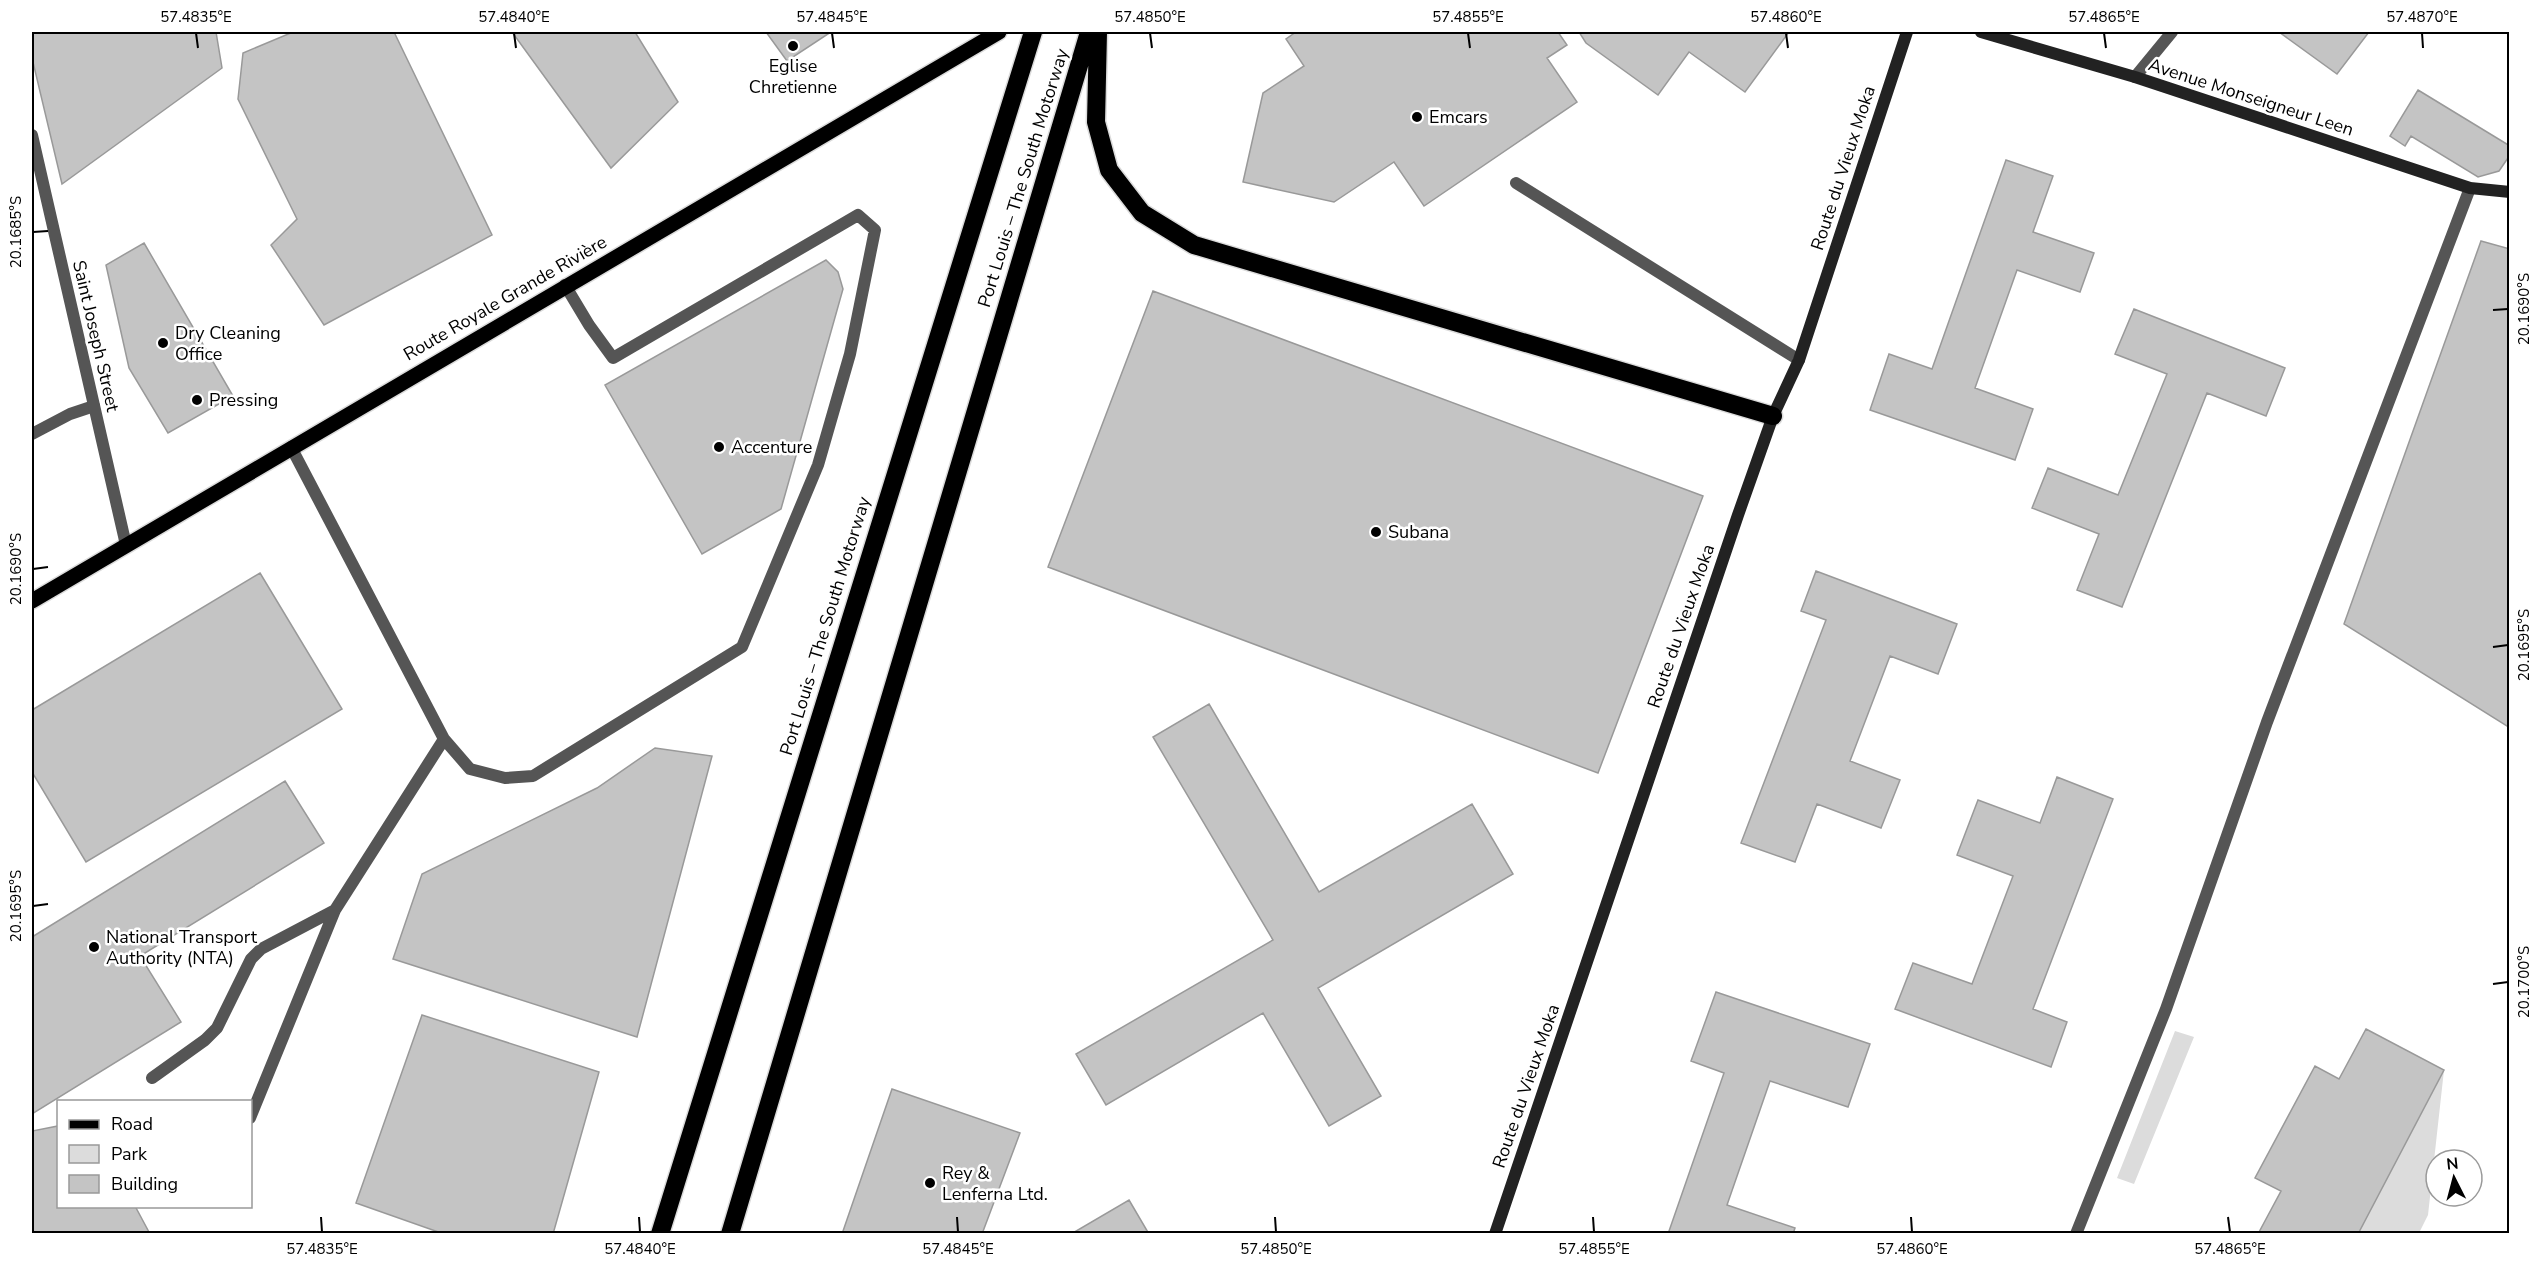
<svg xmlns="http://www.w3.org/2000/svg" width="2541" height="1265" viewBox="0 0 2541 1265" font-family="'Nunito Sans',sans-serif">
	<rect width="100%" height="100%" fill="#fff"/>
	<path fill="#dcdcdc" d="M2175,1031L2194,1037L2134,1184L2117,1178Z
		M2444,1070L2428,1215L2419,1233L2358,1234Z"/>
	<path fill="#c4c4c4" stroke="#999" stroke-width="1.5" d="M32,32H216L222,68L62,184L32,58Z
		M293,32H394L492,235L324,325L271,245L297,219L238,99L243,53Z
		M512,32H635L678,102L611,168Z
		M766,32H831L787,61Z
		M1296,32H1558L1567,45L1547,58L1577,102L1424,206L1394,162L1334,202L1243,182L1263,93L1304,66L1286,39Z
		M1579,32H1789L1745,92L1689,52L1658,95L1586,43Z
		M2279,32H2369L2337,74Z
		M2418,90L2510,146V155L2499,171L2478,177L2411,136L2405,146L2390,136Z
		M2006,160L2053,176L2033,232L2094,253L2080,292L2017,270L1975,388L2033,409L2015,460L1870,410L1889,354L1932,369Z
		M2481,241L2510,249V728L2344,624Z
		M144,243L233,396L168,433L129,368L106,265Z
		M826,260L838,272L843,289L781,509L702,554L605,385Z
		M1153,291L1703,496L1598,773L1048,567Z
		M2134,309L2285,368L2266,416L2207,393L2122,607L2077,590L2099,534L2032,508L2048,468L2118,495L2167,374L2115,354Z
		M1816,571L1957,624L1938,674L1890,656L1850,761L1900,780L1881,828L1817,804L1795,862L1741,843L1826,620L1801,611Z
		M260,573L342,709L86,862L32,772V710Z
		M1209,704L1319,892L1472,804L1513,874L1318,988L1381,1096L1329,1126L1263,1013L1106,1105L1076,1054L1273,940L1153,737Z
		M655,748L712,756L637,1037L393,959L422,874L597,788Z
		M2057,777L2113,799L2033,1009L2067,1022L2051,1067L1895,1009L1913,963L1972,984L2013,876L1957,855L1978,800L2040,823Z
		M285,781L324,843L140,956L181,1022L32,1114V937Z
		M1716,992L1870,1044L1848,1107L1770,1081L1727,1205L1795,1228L1793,1234H1668L1724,1073L1691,1061Z
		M422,1015L599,1072L553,1234H444L356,1203Z
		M2366,1029L2444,1070L2358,1234H2258L2281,1191L2255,1178L2315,1066L2339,1079Z
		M892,1089L1020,1133L982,1234H842Z
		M58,1126V1206H135L150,1234H32V1131Z
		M1129,1200L1149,1234H1071Z"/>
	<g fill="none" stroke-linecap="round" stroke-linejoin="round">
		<defs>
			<path id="primary" d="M32,601L999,32"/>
			<path id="highway" d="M1098,32L1096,122L1109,170L1142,213L1194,245L1773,416
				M660,1234L1033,32
				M730,1234L1089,32"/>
		</defs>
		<use href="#primary" stroke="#dbdbdb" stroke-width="18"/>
		<use href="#highway" stroke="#dbdbdb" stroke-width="21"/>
		<path stroke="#555" stroke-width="12" d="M1516,183L1799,360
			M32,434L70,414L94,406
			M291,447L444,739L470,769L505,778L533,776L742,647L818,465L850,354L875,230L858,215L613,358L589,325L565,285
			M152,1078L205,1040L217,1028L251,959L261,949L335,910L444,739
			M250,1118L335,910
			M2076,1234L2166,1009L2267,722L2470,188"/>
		<path stroke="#555" stroke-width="12" d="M2135,77L2172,32
			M32,135L126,545"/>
		<path stroke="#222" stroke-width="12" d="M1981,32L2135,77L2470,188L2510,192
			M1495,1234L1738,515L1773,416L1799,360L1907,32"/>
		<use href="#primary" stroke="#000" stroke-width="15"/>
		<use href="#highway" stroke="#000" stroke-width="18"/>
	</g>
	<path fill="none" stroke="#000" stroke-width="2" d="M196,33L198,48M514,33L516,48M832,33L834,48M1150,33L1152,48M1468,33L1470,48M1786,33L1788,48M2104,33L2106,48M2422,33L2423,48M33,232L48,231M2493,310L2508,309M33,569L48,567M2493,647L2508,645M33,906L48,904M2493,984L2508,982M321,1217L322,1232M639,1217L640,1232M957,1217L958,1232M1275,1217L1276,1232M1593,1217L1594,1232M1911,1217L1912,1232M2228,1217L2230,1232"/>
	<g fill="#000" stroke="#fff" stroke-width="2">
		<circle cx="793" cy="46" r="6"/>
		<circle cx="1417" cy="117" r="6"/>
		<circle cx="163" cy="343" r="6"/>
		<circle cx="197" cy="400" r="6"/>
		<circle cx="719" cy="447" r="6"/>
		<circle cx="1376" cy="532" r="6"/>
		<circle cx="94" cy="947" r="6"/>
		<circle cx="930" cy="1183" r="6"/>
	</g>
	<g text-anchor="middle" stroke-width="5" stroke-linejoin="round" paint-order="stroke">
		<g font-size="18" fill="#000" stroke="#fff" text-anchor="start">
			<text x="793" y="72" text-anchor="middle">Eglise<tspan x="793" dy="21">Chretienne</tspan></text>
			<text x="1429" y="123">Emcars</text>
			<text x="175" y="339">Dry Cleaning<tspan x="175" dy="21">Office</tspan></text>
			<text x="209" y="406">Pressing</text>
			<text x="731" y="453">Accenture</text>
			<text x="1388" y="538">Subana</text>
			<text x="106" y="943">National Transport<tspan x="106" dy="21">Authority (NTA)</tspan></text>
			<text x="942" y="1179">Rey &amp;<tspan x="942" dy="21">Lenferna Ltd.</tspan></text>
		</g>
		<g font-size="18" fill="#000" stroke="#fff">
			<text transform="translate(2251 97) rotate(18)" y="6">Avenue Monseigneur Leen</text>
			<text transform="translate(1843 168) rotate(-72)" y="6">Route du Vieux Moka</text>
			<text transform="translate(1023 178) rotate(-73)" y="6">Port Louis – The South Motorway</text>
			<text transform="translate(505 298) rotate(-30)" y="6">Route Royale Grande Rivière</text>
			<text transform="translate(96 336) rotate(77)" y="6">Saint Joseph Street</text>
			<text transform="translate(825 626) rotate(-73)" y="6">Port Louis – The South Motorway</text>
			<text transform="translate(1681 626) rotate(-71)" y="6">Route du Vieux Moka</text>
			<text transform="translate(1526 1086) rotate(-71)" y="6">Route du Vieux Moka</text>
		</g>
	</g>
	<rect width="2541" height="1265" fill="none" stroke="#ffffff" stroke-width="66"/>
	<rect x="57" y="1100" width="195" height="108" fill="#ffffff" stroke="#999999" stroke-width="1.5"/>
	<rect x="69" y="1120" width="30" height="9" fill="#000000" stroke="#999999" stroke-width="1.5"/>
	<text x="111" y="1130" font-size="18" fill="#000000">Road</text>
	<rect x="69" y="1145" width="30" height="18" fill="#dcdcdc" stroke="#999999" stroke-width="1.5"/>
	<text x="111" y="1160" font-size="18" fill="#000000">Park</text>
	<rect x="69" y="1175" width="30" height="18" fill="#c4c4c4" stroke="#999999" stroke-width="1.5"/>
	<text x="111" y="1190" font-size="18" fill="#000000">Building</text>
	<g transform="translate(2454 1178) rotate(354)"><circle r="28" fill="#ffffff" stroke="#999999" stroke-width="1.5"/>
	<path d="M0-4.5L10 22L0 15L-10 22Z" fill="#000000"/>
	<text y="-9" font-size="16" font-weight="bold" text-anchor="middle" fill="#000000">N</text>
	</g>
	<rect x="33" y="33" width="2475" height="1199" fill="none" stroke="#000" stroke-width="2"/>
	<g font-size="15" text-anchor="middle" fill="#000">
		<text x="196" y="22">57.4835°E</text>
		<text x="514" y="22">57.4840°E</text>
		<text x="832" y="22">57.4845°E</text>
		<text x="1150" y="22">57.4850°E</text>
		<text x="1468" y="22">57.4855°E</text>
		<text x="1786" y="22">57.4860°E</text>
		<text x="2104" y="22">57.4865°E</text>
		<text x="2422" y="22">57.4870°E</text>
		<text transform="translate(16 232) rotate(-90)" y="5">20.1685°S</text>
		<text transform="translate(2524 309) rotate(-90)" y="5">20.1690°S</text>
		<text transform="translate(16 569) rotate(-90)" y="5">20.1690°S</text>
		<text transform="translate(2524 645) rotate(-90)" y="5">20.1695°S</text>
		<text transform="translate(16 906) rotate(-90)" y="5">20.1695°S</text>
		<text transform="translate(2524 982) rotate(-90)" y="5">20.1700°S</text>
		<text x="322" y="1254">57.4835°E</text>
		<text x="640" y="1254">57.4840°E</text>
		<text x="958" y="1254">57.4845°E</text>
		<text x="1276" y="1254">57.4850°E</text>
		<text x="1594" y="1254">57.4855°E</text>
		<text x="1912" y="1254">57.4860°E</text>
		<text x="2230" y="1254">57.4865°E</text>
	</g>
</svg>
